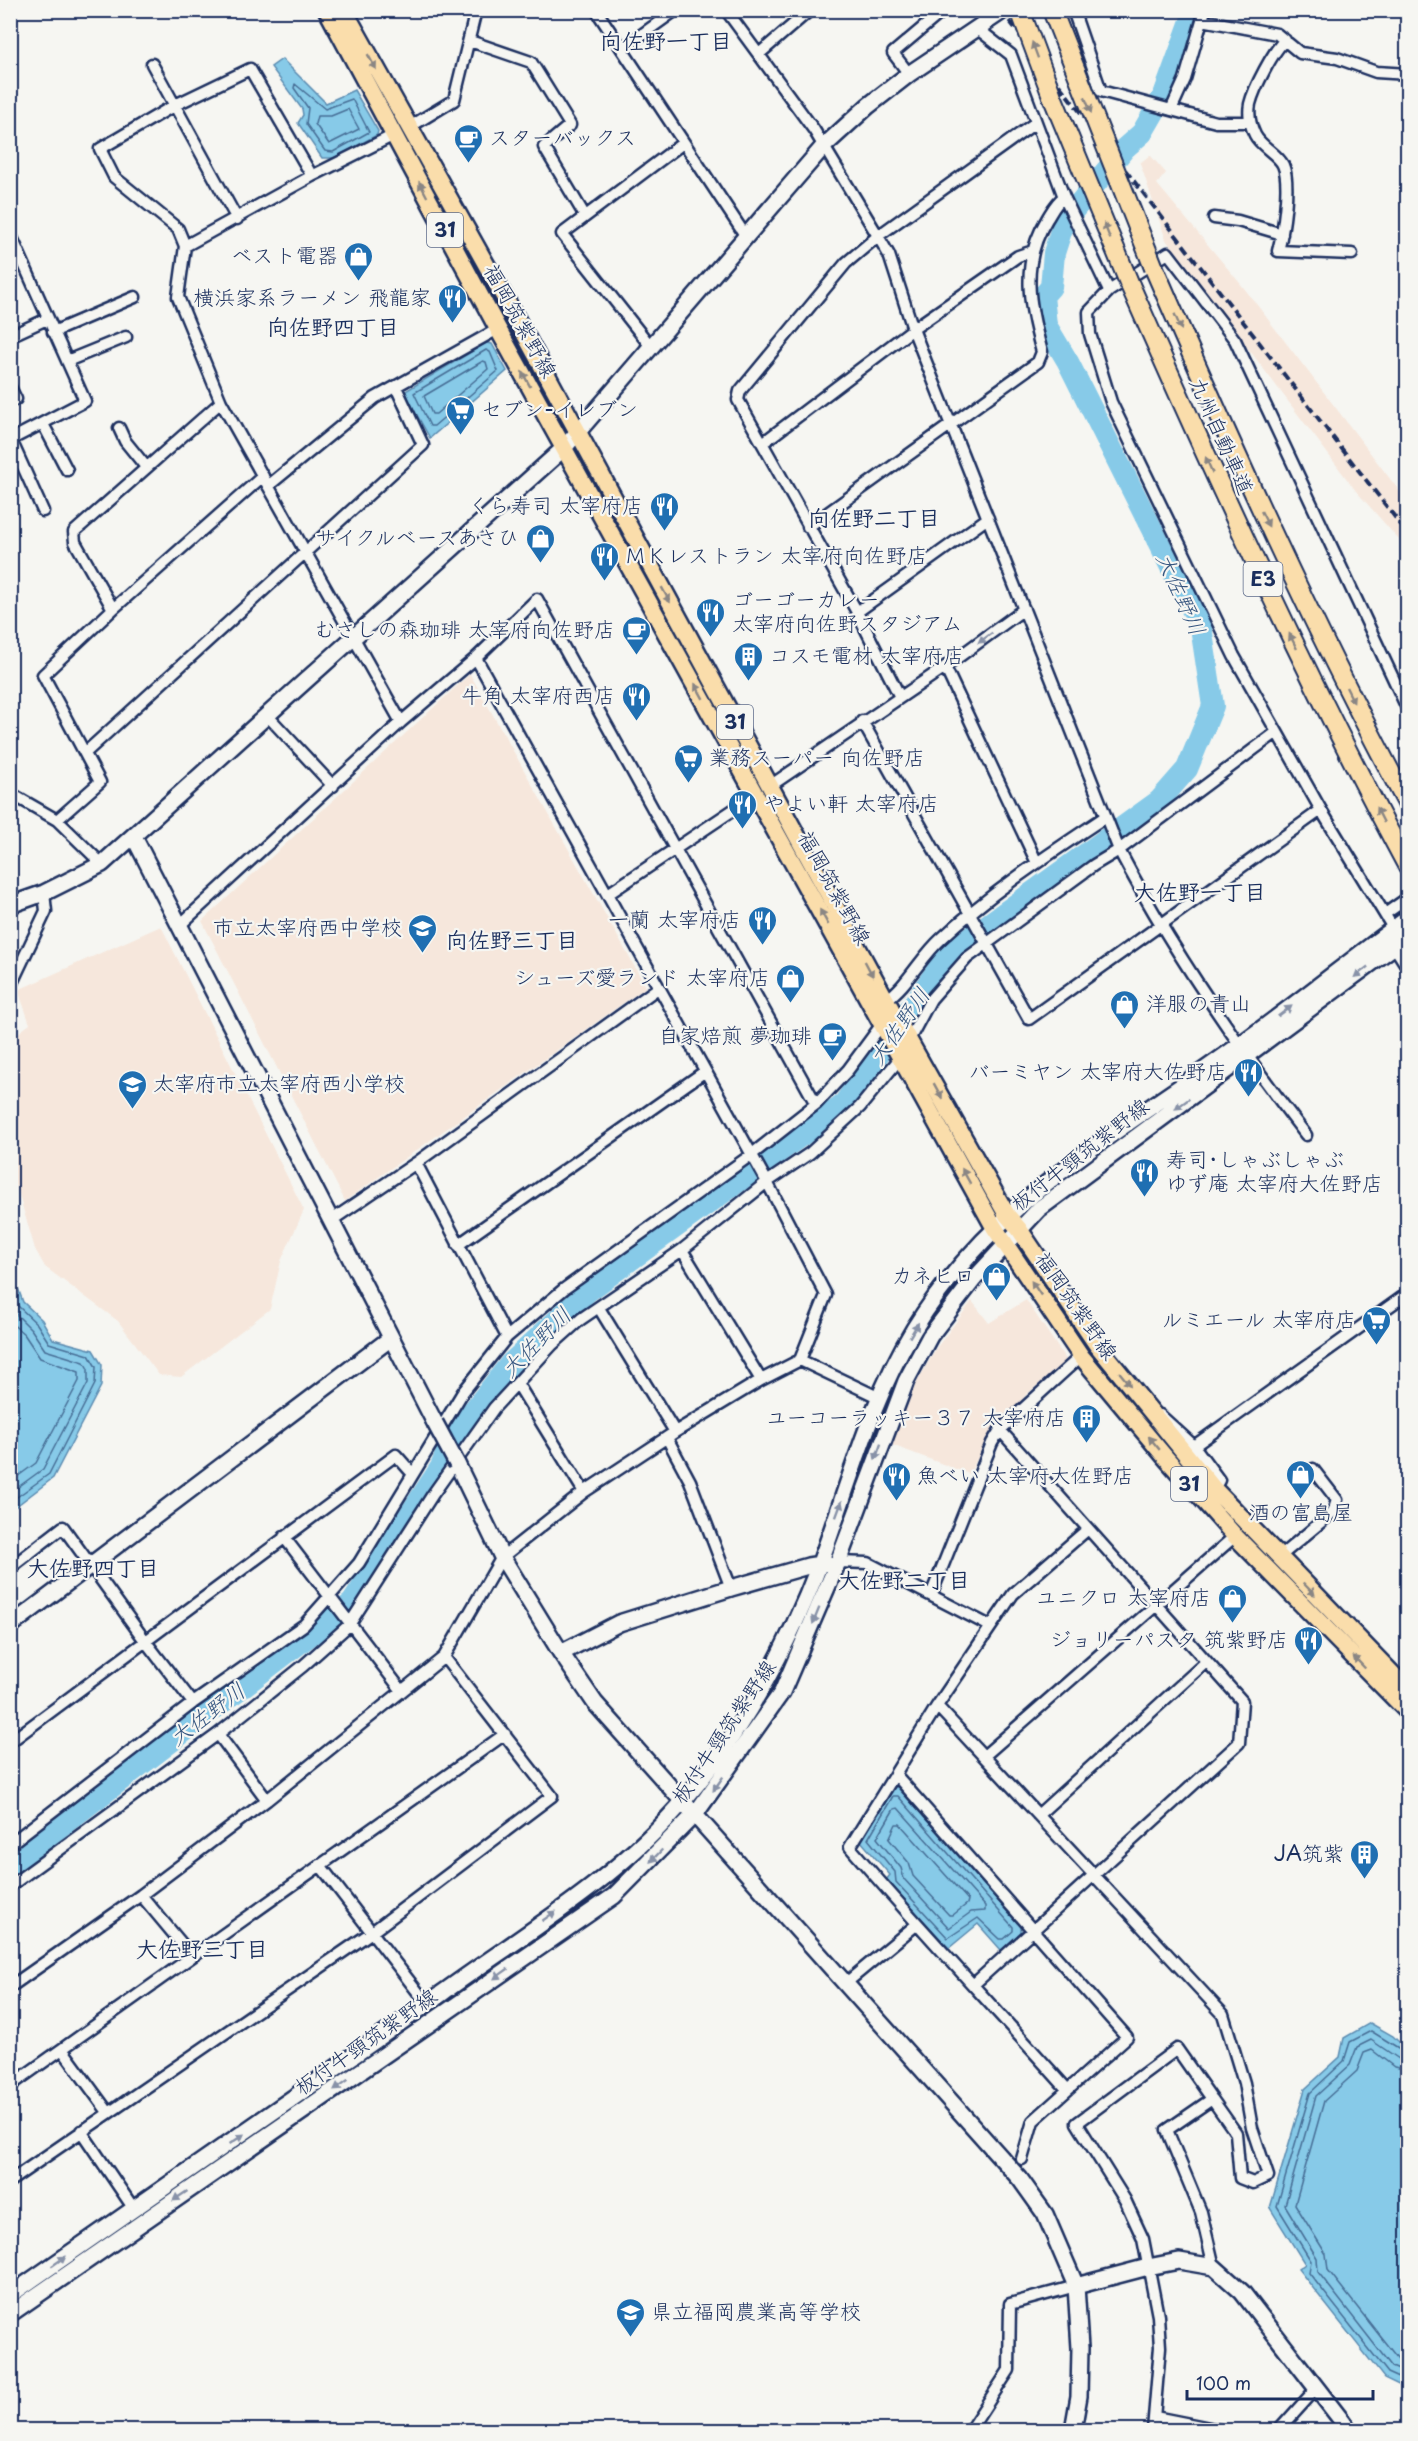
<svg xmlns="http://www.w3.org/2000/svg" width="1418" height="2441" viewBox="0 0 1418 2441" font-family="'Playpen Sans','Klee One',sans-serif">
	<rect width="100%" height="100%" fill="#f6f6f2"/>
	<filter id="ink" filterUnits="userSpaceOnUse"><feTurbulence type="fractalNoise" baseFrequency=".0167" numOctaves="2"/><feDisplacementMap in="SourceGraphic" scale="12" xChannelSelector="R" yChannelSelector="G"/><feConvolveMatrix kernelMatrix="1 2 1 2 8 2 1 2 1" color-interpolation-filters="sRGB"/></filter>
	<g filter="url(#ink)">
		<path fill="#f6e7dc" d="M1150,155L1166,173L1157,184L1244,288L1407,501V549L1356,491L1166,240L1140,163Z
			M470,674L646,987L345,1201L202,921Z
			M161,926L304,1210L281,1261L270,1309L181,1377L159,1375L118,1321L45,1267L35,1249L17,1188L10,1181L11,1038L30,1024L18,990Z
			M1026,1300L1067,1361L1027,1394L1002,1421L988,1439L969,1474L892,1445L913,1389L937,1347L972,1301L989,1323Z"/>
		<path fill="#87cae8" stroke="#5c8cb1" stroke-width="1.5" d="M282,59L326,103L354,90L378,131L377,135L334,158H322L298,123L303,115L302,109L271,67Z
			M486,343L492,344L507,371L430,438L404,392Z
			M10,1266L23,1302L42,1320L53,1339L93,1350L102,1365L101,1386L53,1478L11,1510Z
			M898,1787L1021,1927V1932L1001,1950L978,1924L949,1948L886,1880L890,1875L860,1840L891,1788Z
			M1370,2023L1393,2036L1407,2050V2389L1384,2378L1298,2269L1305,2264L1270,2208L1305,2089L1340,2057L1344,2038Z"/>
		<g fill="none" stroke-linecap="round" stroke-linejoin="round">
			<path stroke="#466d95" stroke-width="1.5" d="M295,84L325,109L352,99L369,132L333,152L325,151L306,124L308,108L294,88Z
				M348,109L359,129L329,144L315,124L317,116H331Z
				M486,350L490,352L498,371L434,426H430L414,393Z
				M483,361L486,362L488,369L436,414H432L424,396Z
				M10,1284L18,1306L37,1324L49,1343L89,1355L96,1367L95,1384L49,1474L10,1502
				M10,1308L31,1329L45,1350L84,1362L88,1369V1383L43,1469L10,1493
				M10,1322L24,1334L40,1358L79,1372V1381L36,1463L10,1482
				M893,1796H898L1013,1927V1931L1004,1939H1000L978,1918L948,1938L896,1882L895,1872L868,1839Z
				M898,1808L985,1906V1911L971,1912L949,1928L904,1879L901,1868L877,1838L894,1809Z
				M896,1824H900L968,1900L967,1904L953,1915H949L913,1876L909,1863L889,1839Z
				M1408,2054L1371,2031L1350,2042L1344,2061L1310,2093L1277,2206L1311,2261L1309,2273L1388,2373L1408,2382
				M1408,2061L1399,2059L1371,2040L1357,2047L1350,2065L1316,2096L1285,2205L1317,2258L1318,2272L1392,2367L1408,2374
				M1408,2070L1394,2067L1372,2050L1364,2053L1357,2071L1324,2101L1295,2204L1326,2254L1328,2270L1398,2359L1408,2364"/>
			<path stroke="#87cae8" stroke-width="22" d="M10,1865L352,1603L441,1467L454,1435L510,1364L588,1291L843,1105L950,952L1159,801L1187,769L1213,706L1201,627L1068,362L1046,325L1043,296L1051,287L1054,253L1064,222L1125,148L1142,133L1164,95L1195,10"/>
			<defs>
				<path id="street" d="M596,10L745,235
					M726,10L814,130L878,236L889,255L913,329L1119,850C1172,951 1237,1045 1306,1135
					M1073,10L1101,91L1216,122H1249
					M1202,20L1277,34L1300,53L1337,58L1376,72L1408,74
					M978,29L1011,55L1064,197L1109,291
					M1285,40C1273,51 1254,88 1250,104C1248,115 1250,125 1255,135C1261,147 1278,154 1283,165C1291,183 1283,232 1278,251L1352,254
					M470,41L531,62L570,125L544,147L585,216
					M623,48L676,10
					M759,54L810,10
					M152,64L237,219
					M909,74L893,53L944,10
					M1171,110L1185,79L1205,10
					M408,128L454,100L476,10
					M312,176L250,69L175,105L100,149L114,177L178,229L185,246L178,297L221,402L401,722
					M1214,218L1238,221L1282,234
					M10,233L85,401L10,440
					M185,246L312,176L394,135
					M53,332L135,297
					M10,336L47,319
					M652,348L562,234L683,143
					M67,361L126,337
					M10,387L16,399L10,402
					M43,424L67,470
					M119,428L125,441L146,467
					M11,440L43,511
					M764,442L913,329L1018,256L1033,251
					M268,486L375,398L498,329
					M808,527L1038,362L1042,352C1029,306 1020,263 1047,219C1052,211 1056,202 1064,197
					M113,609L75,542L74,532L221,402
					M857,612L988,518
					M945,667L1037,863
					M900,697L857,612L738,400L740,391L846,263L878,236L1035,123
					M266,714L333,786
					M862,721L1029,1019L1321,810
					M85,753L423,445L396,387
					M770,786L945,667L1024,609
					M10,793L57,820L102,864
					M57,820L100,782L43,675L113,609L263,476
					M608,894L757,794
					M1385,914L1405,900
					M180,925L401,722L476,658L537,599L816,1104
					M1393,928L1321,810L1234,656L1111,402L1090,334L1089,312L1109,291L1168,253L1235,340L1408,710
					M1394,946L1408,968
					M10,987L46,911L44,893
					M886,1000C907,986 921,957 941,939C991,892 1048,855 1105,817
					M909,1040L931,999L967,958L1094,865L1119,850L1277,732
					M416,1163L507,1337
					M332,1220L416,1163L658,988
					M458,1245L704,1072
					M682,1250L761,1380
					M599,1308L675,1432
					M800,1360L880,1398
					M517,1383L584,1492
					M1160,1415L1194,1446L1219,1480L1214,1489
					M667,1438L690,1481L731,1588
					M1194,1446L1408,1293
					M284,1537L402,1691
					M1278,1558L1333,1512L1337,1500L1313,1469
					M838,1562L868,1563L990,1626
					M10,1568L63,1527L146,1642L193,1703
					M931,1595L992,1443L1000,1430L1081,1356
					M937,1706L1223,2014L1244,2083L1252,2128L1268,2176L1253,2183L1240,2178L1236,2133L1212,2099
					M218,1734L267,1800
					M10,1742L396,1455L412,1473
					M984,1756L1235,1536
					M895,1774L1127,2037L1033,2121L1022,2159
					M1038,1815L1206,1662
					M10,1844L193,1703L304,1625L359,1563L463,1392L507,1337L564,1289L751,1155L816,1104L848,1070L882,1024
					M320,1865L427,2004
					M10,1886L218,1734L303,1666L349,1625L433,1494L494,1408L552,1345L581,1319L682,1250L767,1182L810,1153L860,1107L901,1057
					M141,1895L192,1956
					M846,1983L916,1925
					M974,1984L1239,1743L1242,1701L1000,1430
					M10,1987L141,1895L267,1800L444,1657L502,1557L584,1492L675,1432L761,1380L800,1360L826,1295L767,1182L476,658
					M62,2049L108,2112
					M10,2086L505,1734
					M1066,2088C994,2007 920,1929 850,1847L937,1706L1013,1594L1088,1529
					M81,2131L134,2209
					M10,2181L372,1932L552,1796L444,1657
					M1155,2417L1220,2430
					M970,2430L1009,2370L1010,2304L1076,2286
					M1153,2430L1160,2347L1158,2316L1143,2239L1125,2200L1077,2123L1177,2049L1212,2099L1167,2130L1201,2212L1214,2267
					M1279,2430L1315,2390"/>
				<path id="secondary" d="M134,837L435,1423
					M10,905L44,893L102,864L564,448L823,147L868,106L909,74L1004,10
					M457,1464L502,1557L561,1653L595,1703L1020,2179L1045,2214L1076,2286L1080,2348L1079,2396L1073,2430
					M10,1626L391,1338
					M561,1653L619,1623L731,1588L808,1566L827,1563
					M1076,2286L1148,2267L1179,2261L1214,2267L1242,2292L1349,2430
					M10,2295C155,2195 298,2095 441,1994C525,1933 618,1879 685,1799C743,1730 788,1647 820,1563C849,1485 870,1401 914,1329C993,1200 1120,1132 1238,1046C1296,1005 1350,960 1408,918
					M10,2314L614,1896L696,1813L782,1692L838,1562L906,1381L930,1336L974,1279L1039,1209L1408,936"/>
				<path id="primary" d="M327,10L498,329L994,1227L1081,1356L1166,1458L1235,1536L1408,1712
					M344,10L516,318L886,1000L1007,1215L1019,1229L1097,1345L1214,1489L1408,1690"/>
				<path id="highway" d="M1154,268C1233,450 1314,630 1408,805
					M1130,285C1217,482 1306,677 1408,867"/>
			</defs>
			<use href="#street" stroke="#1b2f5e" stroke-width="15"/>
			<use href="#secondary" stroke="#1b2f5e" stroke-width="20"/>
			<use href="#primary" stroke="#1b2f5e" stroke-width="21"/>
			<use href="#highway" stroke="#1b2f5e" stroke-width="22"/>
			<use href="#street" stroke="#f6f6f2" stroke-width="10"/>
			<use href="#secondary" stroke="#f6f6f2" stroke-width="15"/>
			<use href="#primary" stroke="#faddab" stroke-width="16"/>
			<use href="#highway" stroke="#faddab" stroke-width="18"/>
			<path stroke="#1b2f5e" stroke-width="4" stroke-dasharray="9 4.5" stroke-linecap="butt" d="M1001,10L1408,534"/>
			<defs>
				<path id="secondary-bridge" d="M435,1423L457,1464"/>
				<path id="highway-bridge" d="M1020,10L1052,96L1130,285
					M1052,10L1154,268"/>
			</defs>
			<use href="#secondary-bridge" stroke="#1b2f5e" stroke-width="20" stroke-linecap="butt"/>
			<use href="#highway-bridge" stroke="#1b2f5e" stroke-width="22" stroke-linecap="butt"/>
			<use href="#secondary-bridge" stroke="#f6f6f2" stroke-width="15"/>
			<use href="#highway-bridge" stroke="#faddab" stroke-width="18"/>
		</g>
		<defs><path id="oneway-solid" d="M-6-.8H1V-3.2L6.5 0L1 3.2V.8H-6Z" transform="scale(1.5)"/></defs>
		<g fill="#8a8684">
			<use href="#oneway-solid" transform="translate(1035 50) rotate(-110)"/>
			<use href="#oneway-solid" transform="translate(372 62) rotate(61)"/>
			<use href="#oneway-solid" transform="translate(1088 105) rotate(68)"/>
			<use href="#oneway-solid" transform="translate(423 189) rotate(-118)"/>
			<use href="#oneway-solid" transform="translate(1107 231) rotate(-112)"/>
			<use href="#oneway-solid" transform="translate(1178 322) rotate(67)"/>
			<use href="#oneway-solid" transform="translate(526 379) rotate(-119)"/>
			<use href="#oneway-solid" transform="translate(1209 465) rotate(-114)"/>
			<use href="#oneway-solid" transform="translate(1265 519) rotate(64)"/>
			<use href="#oneway-solid" transform="translate(666 595) rotate(61)"/>
			<use href="#oneway-solid" transform="translate(1293 641) rotate(-116)"/>
			<use href="#oneway-solid" transform="translate(699 691) rotate(-119)"/>
			<use href="#oneway-solid" transform="translate(1350 695) rotate(64)"/>
			<use href="#oneway-solid" transform="translate(1380 815) rotate(-117)"/>
			<use href="#oneway-solid" transform="translate(824 917) rotate(-119)"/>
			<use href="#oneway-solid" transform="translate(869 969) rotate(62)"/>
			<use href="#oneway-solid" transform="translate(938 1091) rotate(61)"/>
			<use href="#oneway-solid" transform="translate(966 1176) rotate(-119)"/>
			<use href="#oneway-solid" transform="translate(1036 1288) rotate(-124)"/>
			<use href="#oneway-solid" transform="translate(1125 1379) rotate(51)"/>
			<use href="#oneway-solid" transform="translate(1154 1443) rotate(-130)"/>
			<use href="#oneway-solid" transform="translate(1309 1589) rotate(46)"/>
			<use href="#oneway-solid" transform="translate(1359 1662) rotate(-134)"/>
		</g>
		<g fill="#8892a8">
			<use href="#oneway-solid" transform="translate(985 638) rotate(144)"/>
			<use href="#oneway-solid" transform="translate(1361 972) rotate(142)"/>
			<use href="#oneway-solid" transform="translate(1285 1011) rotate(-37)"/>
			<use href="#oneway-solid" transform="translate(1182 1104) rotate(144)"/>
			<use href="#oneway-solid" transform="translate(914 1330) rotate(-59)"/>
			<use href="#oneway-solid" transform="translate(878 1452) rotate(110)"/>
			<use href="#oneway-solid" transform="translate(839 1509) rotate(-70)"/>
			<use href="#oneway-solid" transform="translate(816 1616) rotate(112)"/>
			<use href="#oneway-solid" transform="translate(718 1784) rotate(125)"/>
			<use href="#oneway-solid" transform="translate(656 1856) rotate(134)"/>
			<use href="#oneway-solid" transform="translate(549 1916) rotate(-35)"/>
			<use href="#oneway-solid" transform="translate(501 1974) rotate(145)"/>
			<use href="#oneway-solid" transform="translate(341 2085) rotate(145)"/>
			<use href="#oneway-solid" transform="translate(237 2139) rotate(-34)"/>
			<use href="#oneway-solid" transform="translate(180 2196) rotate(146)"/>
			<use href="#oneway-solid" transform="translate(59 2261) rotate(-35)"/>
		</g>
	</g>
	<defs>
		<symbol id="cafe-pin" viewBox="-11 -11 22 30"><path d="M0 17L-7.5 6A9.5 9.5 0 1 1 7.5 6Z" fill="#1f6fb2" stroke="#f6f6f2"/><path d="M-5.5-4.5H6V0H3Q3 3.5 0 3.5H-2.5Q-5.5 3.5-5.5 0ZM3-3.2v2h1.7v-2ZM-6 4.5H4V6H-6Z" fill="#fff"/></symbol>
		<symbol id="shop-pin" viewBox="-11 -11 22 30"><path d="M0 17L-7.5 6A9.5 9.5 0 1 1 7.5 6Z" fill="#1f6fb2" stroke="#f6f6f2"/><path d="M-5-2.5h2.3a2.7 3.5 0 0 1 5.4 0H5L5.5 6h-11ZM-1.5-2.5h3a1.5 2.3 0 0 0-3 0Z" fill="#fff"/></symbol>
		<symbol id="restaurant-pin" viewBox="-11 -11 22 30"><path d="M0 17L-7.5 6A9.5 9.5 0 1 1 7.5 6Z" fill="#1f6fb2" stroke="#f6f6f2"/><path d="M-5-6h1v4h1v-4h1v4h1v-4h1v5L-1.5 .5V6h-2V.5L-5-1ZM5-6V6H3V1.5H1.5Q1.5-4 5-6Z" fill="#fff"/></symbol>
		<symbol id="supermarket-pin" viewBox="-11 -11 22 30"><path d="M0 17L-7.5 6A9.5 9.5 0 1 1 7.5 6Z" fill="#1f6fb2" stroke="#f6f6f2"/><path d="M-6-5.5h2.5l.6 2H6L4.5 2H-2.5L-4.4-4H-6ZM-1.5 3.2a1.3 1.3 0 1 0 .1 0ZM3 3.2a1.3 1.3 0 1 0 .1 0Z" fill="#fff"/></symbol>
		<symbol id="building-pin" viewBox="-11 -11 22 30"><path d="M0 17L-7.5 6A9.5 9.5 0 1 1 7.5 6Z" fill="#1f6fb2" stroke="#f6f6f2"/><path d="M-4-6H4V6H1V3H-1V6H-4ZM-2.5-4.3h1.7v1.8h-1.7ZM.8-4.3h1.7v1.8H.8ZM-2.5-1h1.7V.8h-1.7ZM.8-1h1.7V.8H.8Z" fill="#fff"/></symbol>
		<symbol id="school-pin" viewBox="-11 -11 22 30"><path d="M0 17L-7.5 6A9.5 9.5 0 1 1 7.5 6Z" fill="#1f6fb2" stroke="#f6f6f2"/><path d="M0-5L7-2L0 1L-7-2ZM-4 1L0 2.5L4 1V4Q0 6-4 4Z" fill="#fff"/></symbol>
	</defs>
	<g fill-rule="evenodd">
		<use href="#cafe-pin" x="452" y="122" width="33" height="45"/>
		<use href="#shop-pin" x="342" y="240" width="33" height="45"/>
		<use href="#restaurant-pin" x="436" y="282" width="33" height="45"/>
		<use href="#supermarket-pin" x="444" y="394" width="33" height="45"/>
		<use href="#restaurant-pin" x="648" y="490" width="33" height="45"/>
		<use href="#shop-pin" x="524" y="522" width="33" height="45"/>
		<use href="#restaurant-pin" x="588" y="540" width="33" height="45"/>
		<use href="#restaurant-pin" x="694" y="596" width="33" height="45"/>
		<use href="#cafe-pin" x="620" y="614" width="33" height="45"/>
		<use href="#building-pin" x="732" y="640" width="33" height="45"/>
		<use href="#restaurant-pin" x="620" y="680" width="33" height="45"/>
		<use href="#supermarket-pin" x="672" y="742" width="33" height="45"/>
		<use href="#restaurant-pin" x="726" y="788" width="33" height="45"/>
		<use href="#restaurant-pin" x="746" y="904" width="33" height="45"/>
		<use href="#school-pin" x="406" y="912" width="33" height="45"/>
		<use href="#shop-pin" x="774" y="962" width="33" height="45"/>
		<use href="#shop-pin" x="1108" y="988" width="33" height="45"/>
		<use href="#cafe-pin" x="816" y="1020" width="33" height="45"/>
		<use href="#restaurant-pin" x="1232" y="1056" width="33" height="45"/>
		<use href="#school-pin" x="116" y="1068" width="33" height="45"/>
		<use href="#restaurant-pin" x="1128" y="1156" width="33" height="45"/>
		<use href="#shop-pin" x="980" y="1260" width="33" height="45"/>
		<use href="#supermarket-pin" x="1360" y="1304" width="33" height="45"/>
		<use href="#building-pin" x="1070" y="1402" width="33" height="45"/>
		<use href="#shop-pin" x="1284" y="1458" width="33" height="45"/>
		<use href="#restaurant-pin" x="880" y="1460" width="33" height="45"/>
		<use href="#shop-pin" x="1216" y="1582" width="33" height="45"/>
		<use href="#restaurant-pin" x="1292" y="1624" width="33" height="45"/>
		<use href="#building-pin" x="1348" y="1838" width="33" height="45"/>
		<use href="#school-pin" x="614" y="2296" width="33" height="45"/>
	</g>
	<g text-anchor="middle" stroke-width="4.5" stroke-linejoin="round" paint-order="stroke">
		<g fill="#f6f6f2" stroke="#5d6b8a" stroke-width="1.5">
			<rect x="427" y="213" width="36" height="34" rx="4.5"/>
			<rect x="1243.5" y="562" width="39" height="34" rx="4.5"/>
			<rect x="717" y="705" width="36" height="34" rx="4.5"/>
			<rect x="1171" y="1467" width="36" height="34" rx="4.5"/>
		</g>
		<g font-size="20" font-weight="bold" fill="#1b2f5e">
			<text x="445" y="237">31</text>
			<text x="1263" y="586">E3</text>
			<text x="735" y="729">31</text>
			<text x="1189" y="1491">31</text>
		</g>
		<g font-size="21" fill="#1b2f5e" stroke="#f6f6f2" text-anchor="end">
			<text x="489" y="145" text-anchor="start">スターバックス</text>
			<text x="338" y="263">ベスト電器</text>
			<text x="431" y="305">横浜家系ラーメン 飛龍家</text>
			<text x="481" y="417" text-anchor="start">セブン-イレブン</text>
			<text x="643" y="513">くら寿司 太宰府店</text>
			<text x="519" y="545">サイクルベースあさひ</text>
			<text x="625" y="563" text-anchor="start">ＭＫレストラン 太宰府向佐野店</text>
			<text x="732" y="607" text-anchor="start">ゴーゴーカレー<tspan x="732" dy="24">太宰府向佐野スタジアム</tspan></text>
			<text x="615" y="637">むさしの森珈琲 太宰府向佐野店</text>
			<text x="769" y="663" text-anchor="start">コスモ電材 太宰府店</text>
			<text x="615" y="703">牛角 太宰府西店</text>
			<text x="709" y="765" text-anchor="start">業務スーパー 向佐野店</text>
			<text x="764" y="811" text-anchor="start">やよい軒 太宰府店</text>
			<text x="741" y="927">一蘭 太宰府店</text>
			<text x="402" y="935">市立太宰府西中学校</text>
			<text x="770" y="985">シューズ愛ランド 太宰府店</text>
			<text x="1146" y="1011" text-anchor="start">洋服の青山</text>
			<text x="812" y="1043">自家焙煎 夢珈琲</text>
			<text x="1227" y="1079">バーミヤン 太宰府大佐野店</text>
			<text x="153" y="1091" text-anchor="start">太宰府市立太宰府西小学校</text>
			<text x="1166" y="1167" text-anchor="start">寿司･しゃぶしゃぶ<tspan x="1166" dy="24">ゆず庵 太宰府大佐野店</tspan></text>
			<text x="975" y="1283">カネヒロ</text>
			<text x="1356" y="1327">ルミエール 太宰府店</text>
			<text x="1066" y="1425">ユーコーラッキー３７ 太宰府店</text>
			<text x="917" y="1483" text-anchor="start">魚べい 太宰府大佐野店</text>
			<text x="1301" y="1520" text-anchor="middle">酒の富島屋</text>
			<text x="1211" y="1605">ユニクロ 太宰府店</text>
			<text x="1288" y="1647">ジョリーパスタ 筑紫野店</text>
			<text x="1344" y="1861">JA筑紫</text>
			<text x="651" y="2319" text-anchor="start">県立福岡農業高等学校</text>
		</g>
		<g font-size="21" fill="#1b2f5e" stroke="#f6f6f2">
			<text transform="translate(520 321) rotate(61)" y="7">福岡筑紫野線</text>
			<text transform="translate(1221 436) rotate(66)" y="7">九州自動車道</text>
			<text transform="translate(834 888) rotate(61)" y="7">福岡筑紫野線</text>
			<text transform="translate(1080 1155) rotate(-38)" y="7">板付牛頸筑紫野線</text>
			<text transform="translate(1076 1306) rotate(55)" y="7">福岡筑紫野線</text>
			<text transform="translate(724 1732) rotate(-56)" y="7">板付牛頸筑紫野線</text>
			<text transform="translate(366 2042) rotate(-35)" y="7">板付牛頸筑紫野線</text>
		</g>
		<g font-size="22" font-weight="bold" fill="#1b2f5e" stroke="#f6f6f2">
			<text x="666" y="49">向佐野一丁目</text>
			<text x="333" y="335">向佐野四丁目</text>
			<text x="874" y="526">向佐野二丁目</text>
			<text x="1200" y="900">大佐野一丁目</text>
			<text x="512" y="948">向佐野三丁目</text>
			<text x="93" y="1576">大佐野四丁目</text>
			<text x="904" y="1588">大佐野二丁目</text>
			<text x="202" y="1957">大佐野三丁目</text>
		</g>
		<g font-size="22" font-style="italic" fill="#365680" stroke="#f6f6f2">
			<text transform="translate(1181 594) rotate(66)" y="8">大佐野川</text>
			<text transform="translate(899 1026) rotate(-55)" y="8">大佐野川</text>
			<text transform="translate(536 1342) rotate(-45)" y="8">大佐野川</text>
			<text transform="translate(207 1714) rotate(-37)" y="8">大佐野川</text>
		</g>
	</g>
	<rect width="1418" height="2441" fill="none" stroke="#f6f6f2" stroke-width="36"/>
	<rect x="18" y="18" width="1382" height="2405" fill="none" stroke="#1b2f5e" stroke-width="2" filter="url(#ink)"/>
	<path d="M1187 2390v9h186v-9" fill="none" stroke="#1b2f5e" stroke-width="3"/>
	<text x="1196" y="2390" font-size="18" fill="#1b2f5e" stroke="#f6f6f2" stroke-width="4.5" paint-order="stroke">100 m</text>
</svg>
